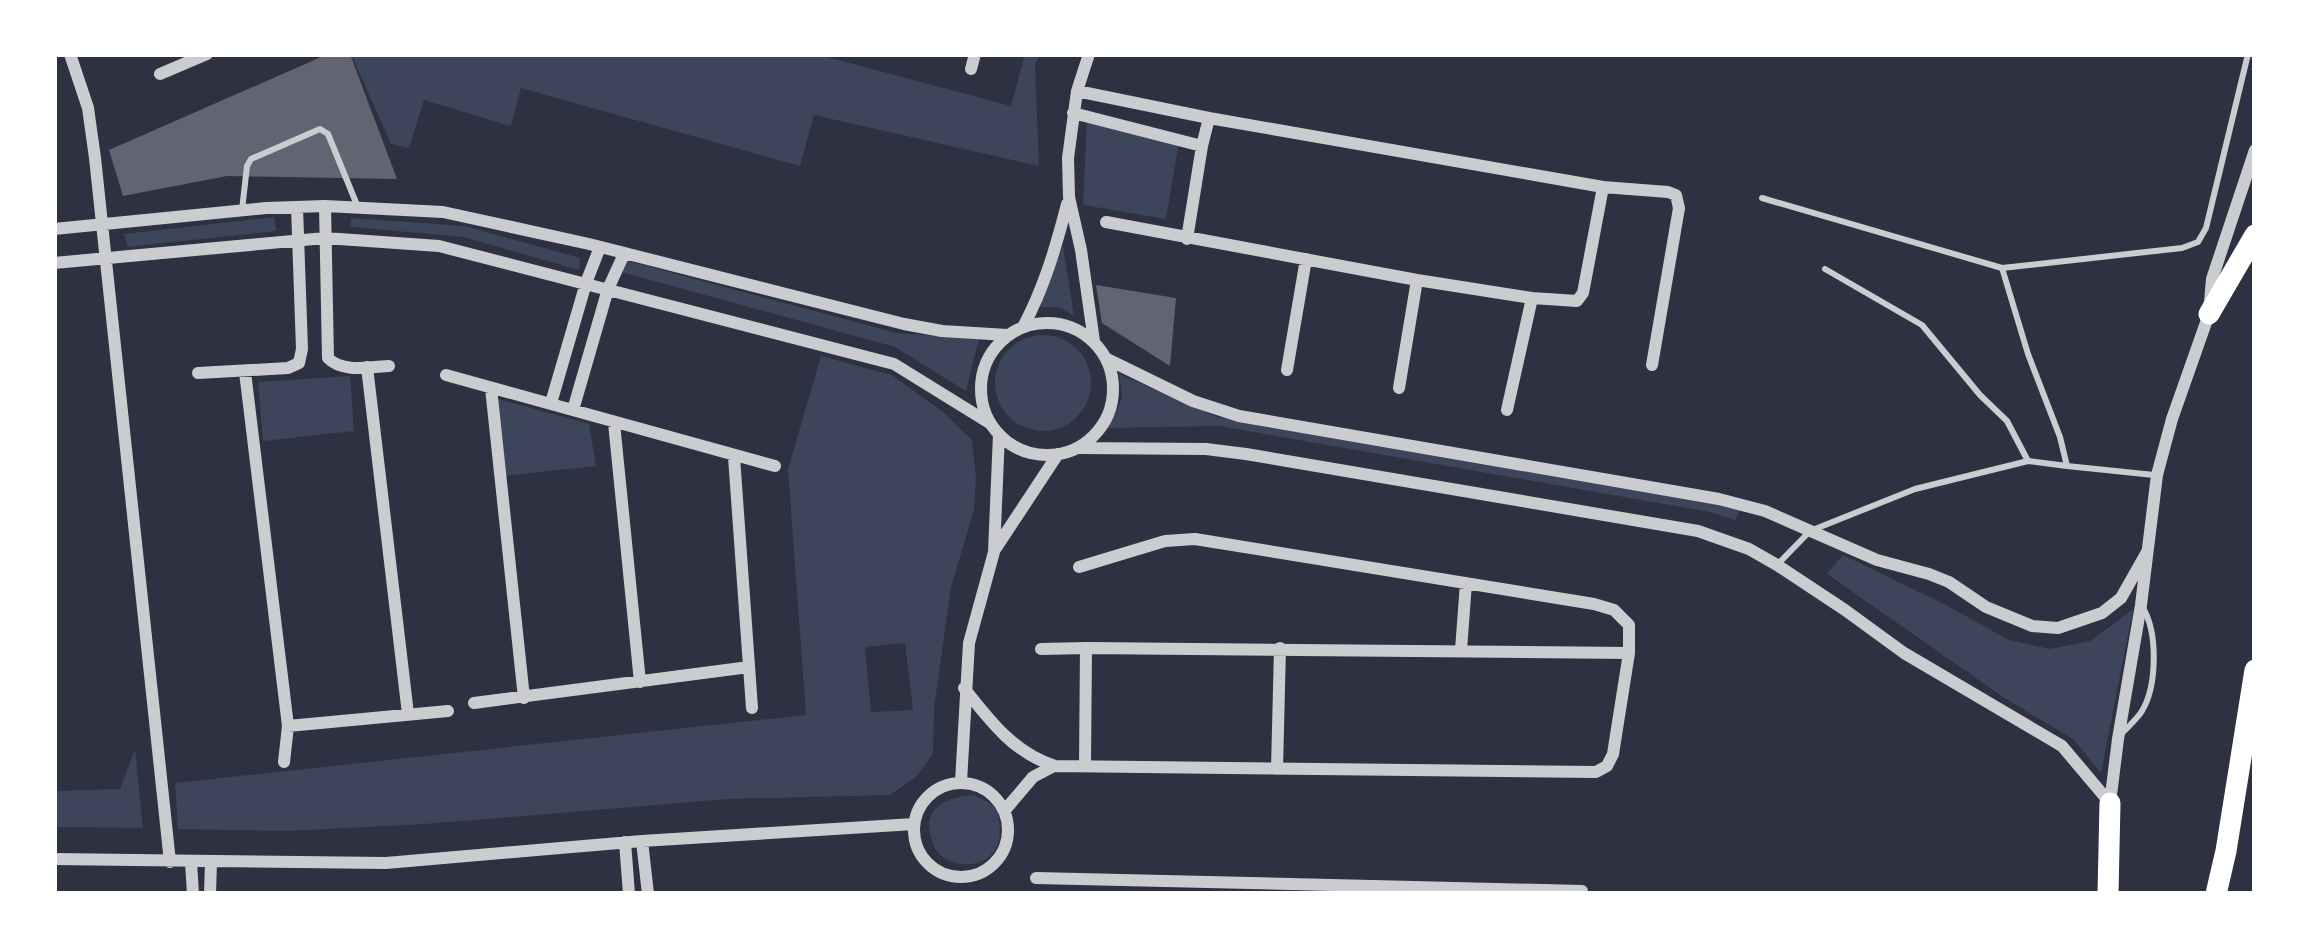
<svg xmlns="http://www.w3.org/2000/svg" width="2309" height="948" viewBox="0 0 2309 948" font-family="'PT Sans Narrow',sans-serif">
	<rect width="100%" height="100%" fill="#2d3142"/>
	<path fill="#3c4559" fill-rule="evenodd" d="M351,54H816L1011,106L1025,54H1040L1035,65L1039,166L814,115L800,166L521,88L511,126L424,100L409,148L391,144Z
		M1087,119L1179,142L1166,219L1083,205Z
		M274,217L276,231L128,247L124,234Z
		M351,218L465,226L580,258L579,270L463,237L351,227Z
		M1063,246L1074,316L1059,307H1036Z
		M624,260L897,333L979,339L966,391L895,347L621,272Z
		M995 383a48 48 0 1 1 96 0a48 48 0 1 1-96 0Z
		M821,356L892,375L944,413L972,440L976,477L974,510L951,587L934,709L933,754L917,776L890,795L727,799L425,824L288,831L178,829L175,783L806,715L788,469ZM905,643L913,710L871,712L865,647Z
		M1119,374L1217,417L1711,501L1741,509L1735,520L1710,512L1219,426L1108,428L1122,398Z
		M350,376L354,431L263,441L258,382Z
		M498,399L589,424L596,466L504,476Z
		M1843,555L1946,605L2009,640L2050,649L2090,641L2133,609L2101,773L2073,739L2006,699L1827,574Z
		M135,749L143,828L54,827V791L120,789Z
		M973,795L990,803L998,812C999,820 1001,832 999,841C993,865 963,870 944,858C935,852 932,843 930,833C924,805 950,797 973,795Z"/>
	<path fill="#626471" d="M328,54H350L397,179L227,176L123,196L109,150Z
		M1096,285L1176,298L1170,366L1102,323Z"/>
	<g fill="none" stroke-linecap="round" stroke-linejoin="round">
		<path stroke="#caccd0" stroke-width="6" d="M1762,198L2002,268L2182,248L2198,242L2206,228L2248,54
			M242,210L247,166L251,159L320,129L328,134L357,205
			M2002,268L2028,354L2060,437L2067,466L2154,475
			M1825,269L1922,325L1980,395L2007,421L2028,461
			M1777,565L1810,531L1915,489L2028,461L2067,466
			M2122,733C2129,726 2137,719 2142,711C2157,686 2158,633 2143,608"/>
		<path stroke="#caccd0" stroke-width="12" d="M70,54L88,108L95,158L170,862
			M1089,54L1077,91L1068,158L1069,197L1081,250L1094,341
			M971,69L975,54
			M160,74L207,54
			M1077,91L1209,118L1603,187L1668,192L1676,195L1679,208L1652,365
			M1073,113L1202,146
			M325,206L328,358C342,373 370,367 389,366
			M1106,222L1417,280L1532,298L1577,301L1583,293L1603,187
			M54,229L266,208L325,206L443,212L589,244L904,324L942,331L1007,335
			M1187,239L1202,146L1209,118
			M54,263L325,238L439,246L894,364L991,424
			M981 389a66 66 0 1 1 132 0a66 66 0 1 1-132 0Z
			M1023,327C1044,288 1056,247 1067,204
			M1107,359L1193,401L1239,416L1719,499L1765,511L1877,560L1929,574L1949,582L1986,607L2032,626L2058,628L2102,613L2121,598L2147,552
			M367,367L408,714
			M1287,370L1306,259
			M245,372L288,726L284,762
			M198,373L288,368L299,363L302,349L297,207
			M446,375L775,466
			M491,388L524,698
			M1399,388L1417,280
			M551,403L586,283L600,247
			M573,410L608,289L624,254
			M1507,410L1532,298
			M614,423L640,682
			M1079,448L1206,449L1246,454L1698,531L1749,549L1777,565L1845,610L1904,653L2062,746L2110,803
			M734,457L752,708
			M994,551L1058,454
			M1041,649L1086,648
			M1461,650L1466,583
			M964,688C990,721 1014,753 1055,766L1596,772L1607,766L1613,754L1629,653V625L1614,610L1594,604L1195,539L1165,541L1079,567
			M474,703L749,667
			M288,726L448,711
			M1085,765L1086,648L1629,653
			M1277,769L1280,648
			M961,782L969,643L994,552L999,434
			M914 830a47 47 0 1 1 94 0a47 47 0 1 1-94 0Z
			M2110,803L2118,739L2141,605L2157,475L2172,419L2209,314L2212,279L2255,150
			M1005,810L1033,777L1054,766
			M642,841L648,894
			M625,842L629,894
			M54,859L386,863L642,841L914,824
			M191,862L193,894
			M1036,878L1582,891
			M210,894L211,862"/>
		<path stroke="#fff" stroke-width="21" d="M2209,314L2255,235
			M2108,894L2110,803
			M2216,894L2226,851L2255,670"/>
	</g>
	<rect width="2309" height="948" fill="none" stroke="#ffffff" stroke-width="114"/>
</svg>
